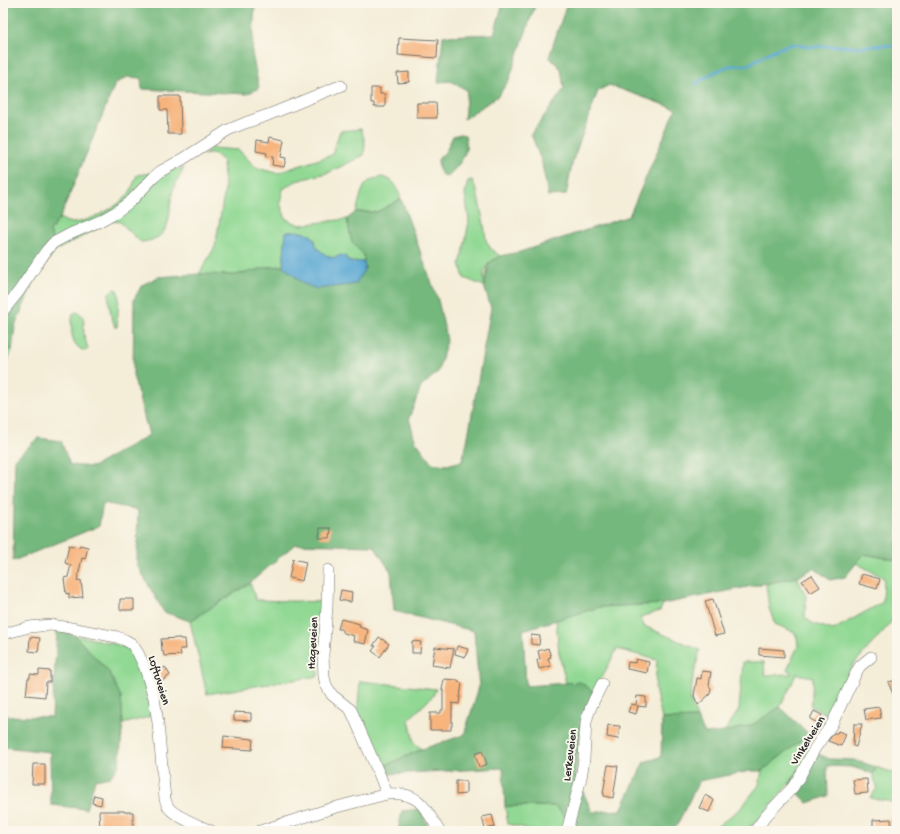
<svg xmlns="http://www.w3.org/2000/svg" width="900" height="834" viewBox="0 0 900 834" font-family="'Gochi Hand',sans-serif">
	<rect width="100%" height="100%" fill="#fbf7ec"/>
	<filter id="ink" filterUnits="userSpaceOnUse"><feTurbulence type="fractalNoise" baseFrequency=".025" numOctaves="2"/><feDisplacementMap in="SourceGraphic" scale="8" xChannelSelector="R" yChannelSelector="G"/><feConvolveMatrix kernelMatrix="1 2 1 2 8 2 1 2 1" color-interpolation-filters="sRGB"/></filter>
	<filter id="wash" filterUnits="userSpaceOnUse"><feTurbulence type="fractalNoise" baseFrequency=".012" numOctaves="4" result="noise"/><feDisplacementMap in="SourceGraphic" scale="16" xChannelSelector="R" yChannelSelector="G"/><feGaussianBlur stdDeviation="0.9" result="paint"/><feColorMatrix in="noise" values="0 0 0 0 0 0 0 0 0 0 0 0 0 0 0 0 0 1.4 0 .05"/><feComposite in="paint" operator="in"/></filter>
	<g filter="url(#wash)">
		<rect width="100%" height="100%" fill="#f4edd8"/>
		<path fill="#90d893" stroke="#5e825f" d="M361,129L365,142L364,155L330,172L296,181L283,189L280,203L286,219L300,225L347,219L352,243L363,254L364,262C359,261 355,263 349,262L345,256C329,260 329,257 317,248C316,245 316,241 314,238C309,231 293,232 286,232L283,266L269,267L236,275L199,274L215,247L225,189L223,162L214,153L203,155L212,148L239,150L256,168L277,173L332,155L340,131Z
			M184,168C181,175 175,183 173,190C167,214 175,239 141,242L133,235L120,222L111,221L55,251L50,231L60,218C64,221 69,223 74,223C90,221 121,206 129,193C133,188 134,181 137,175Z
			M382,177C396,180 397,187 401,199L377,212H356C360,202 360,184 373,179C376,178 379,178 382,177Z
			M472,180L477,192L484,224L486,240L491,249L500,256L489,263L484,272V286L464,278L460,264L464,248L469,221L465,194L468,181Z
			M114,289L117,290L119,295L117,327H115C111,316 108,304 109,293Z
			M76,312C87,314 83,327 84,335C85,340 87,344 88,349L86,351C70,348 70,327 73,314Z
			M3,347L12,350L7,363L3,368Z
			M864,554L897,560V613L888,626L853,665L844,685L833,717L811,707L813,677L796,674L792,684L780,707L752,725L724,732L739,710L743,662H764L765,675L791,674V672L787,670L798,646L797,637L794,632L775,624L769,608L766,584L797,577L806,596L805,618L814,624L833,630L883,602L884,578L856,563Z
			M250,583L256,600L323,602L318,676L207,694L190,621Z
			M663,604L660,611L640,617L644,626L700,650L693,678L690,700L697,718L662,719L655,689L657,660L617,649L594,692L580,682L566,683L559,653L556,620L600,607Z
			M74,635C90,639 118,642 131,651C140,658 150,703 152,716L123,724L121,697L109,672Z
			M360,681L436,689L433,696L409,719L414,743L422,749L382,767L357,716Z
			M809,734L807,744L815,752L757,822L741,831H711L741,808L759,785L762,771Z
			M876,767L892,772L897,771V803L870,798L877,788L873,774Z
			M505,806H555L569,821L566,831H525V828L508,824Z"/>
		<path fill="#74b87d" stroke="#507254" d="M3,3H255L252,53L259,88L247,94L142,89L141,78L127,77L115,84L60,218L50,231L55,251L33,283L15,326L12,350L3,347Z
			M503,3H536L509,80L498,96L464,119L467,90L450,81L438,82L443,36L494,34Z
			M567,3H897V560L864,554L845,577L830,580L814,568L797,577L663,604L600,607L523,630L526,686L580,682L594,692L583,715L575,774L592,812L621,810L644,762L661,757L662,719L697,718L705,734L724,732L752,725L780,707L809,734L762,771H750L699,781L674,831H584L577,829L555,806H505L503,768L389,774L382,767L422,749L464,735L479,687L474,631L394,611L391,572L374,546L295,544L250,583L190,621L164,612L137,565L138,510L103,503L99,526L13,561L15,459L38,438L61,441L70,465L93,467L149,435L133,375L134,299L142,285L158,277L199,274L236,275L269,267L283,266L304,284L365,268L363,254L352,243L347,219L356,212H377L401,199L438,300L447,340L438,372L421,387L409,418L415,440L432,463L447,465L462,461L467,442L491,308L484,286L489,263L500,256L520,252L629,216L676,109L609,85L598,91L573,160L566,195L548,196L542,163L531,134L564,89L561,69L549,57Z
			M460,134L465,135C470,153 460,164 448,176L442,175L439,169L438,160L441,156L446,151L453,136Z
			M57,630L74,635L109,672L121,697L123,724L119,765L110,777L95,780L86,809L51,805L50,752L3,747V716L52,717Z
			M815,752L829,759L854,760L876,767L873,774L852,767L827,766L828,796L808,803L789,784Z
			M420,809L430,831H398L402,811Z"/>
		<path fill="#59a7d3" stroke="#42697f" d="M296,231L309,234L314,239L317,248C324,253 331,262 340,255L345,256L349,262C355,263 359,261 364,262L365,268L356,284L317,289L304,284L283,266L286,232Z"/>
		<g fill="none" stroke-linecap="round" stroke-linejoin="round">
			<path stroke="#59a7d3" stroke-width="3" d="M695,84L715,72L729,66L748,65L772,51L792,44L809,47L832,46L861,47L884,45L894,46L897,41"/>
		</g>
		<g id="blocks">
			<path fill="#f7b47d" d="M399,38L438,40L437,58L398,55Z
				M409,72V82L398,83L397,73Z
				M371,88H380V94H385V107H374V103H371Z
				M160,96H180L181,134H168L167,110H160Z
				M417,103H436L437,118H417Z
				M270,137L284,140L281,157L286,158L284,167L272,165L273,157L266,156L267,153L256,151L257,140L269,142Z
				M320,528H331L330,538H319Z
				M69,545L79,547L80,545L88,547L85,559L82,558L77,581L81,580L83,597L69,598V593L66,594L64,578L68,577L71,565L65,563Z
				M293,559L306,562L302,581L289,578Z
				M862,574L880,579L877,589L863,585L859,584Z
				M812,575L820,587L810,593L802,581Z
				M341,590L352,592L351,602L339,600Z
				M120,599H134V610H120Z
				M713,599L724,634L715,636L705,601Z
				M341,619L360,624L359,627L368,630L365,644L353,641L354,636L344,633L341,629H338Z
				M531,635L540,636L539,645L531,644Z
				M30,637L40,638L38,652L29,651Z
				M379,637L389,644L380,657L372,651L376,646H373Z
				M180,638V639H185L186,649H180L181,655L164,656L163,651H162L161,639Z
				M412,641L421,642L420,653H412Z
				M457,646L468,649L465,657L455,654Z
				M435,647L454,649L450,668L432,665Z
				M548,648L551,657L548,658L551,666L539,669L537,660L540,659L538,651Z
				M759,648L784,650V657L759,655Z
				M636,659L649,662L647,673L627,669L628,662L635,663Z
				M165,667L170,675L161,682L155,673Z
				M39,670L50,671V682H46L45,697L26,695L28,678H30V674L39,675Z
				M702,671L711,672L709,686L711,688L710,694L698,705L694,696L697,678L701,679Z
				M444,679L458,680V682L462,683L459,704L452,703V726H451V730H430V713H441V710H443V690H442Z
				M897,680V703L890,687L888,682Z
				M637,696L646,697V707L637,706H638L636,714L628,712L631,704L636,705Z
				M879,707L881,718L866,720L864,709Z
				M814,711L822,715L818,723L810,719Z
				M234,712L251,713V721L234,720Z
				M854,724H862L856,747L853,746Z
				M608,725L620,726L618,739L607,737Z
				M838,731L846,734L842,744V743L841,746L828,741L834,733H837Z
				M224,736L253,739L252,750L223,748Z
				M482,751L487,764L479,767L475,754Z
				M33,764H45V784H32Z
				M608,765L618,766L613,798L604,796V793H603Z
				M867,779L868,793L855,794L853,780Z
				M456,781H466V794L456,795Z
				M94,795L102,797L101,805L92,803Z
				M705,795L714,800L709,812L699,808Z
				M99,811H124V812H133V828L100,829Z
				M492,815L495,827L485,829L482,817Z
				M891,819L892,831H873V820Z"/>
		</g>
	</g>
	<g filter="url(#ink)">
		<use href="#blocks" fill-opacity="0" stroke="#716f68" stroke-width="1"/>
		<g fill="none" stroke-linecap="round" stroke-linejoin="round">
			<defs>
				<path id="street" d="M3,311L19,291L46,251L53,243L70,234L100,221L116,212L131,201L154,177L161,171L183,159L228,130L245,123L268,115L337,87L341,86
					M328,570L327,607L323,655L324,677L326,685L332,695L351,710L380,776L387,794
					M3,634L29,627L51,625L71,628L117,637L125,640L132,644L138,653L145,668L154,698L158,723L165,799C166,802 167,806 169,808C176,817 200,826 211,831
					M260,831L333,808L387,794C419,791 425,807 439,831
					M567,831L581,778L584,759L586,722C589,708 596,696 602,684
					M755,831L765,817L793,787L801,774L815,748L832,724L856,673L860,666L871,657"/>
			</defs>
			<use href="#street" stroke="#716f68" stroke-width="12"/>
			<use href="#street" stroke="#fff" stroke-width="11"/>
		</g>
	</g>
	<g text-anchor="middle" stroke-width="4" stroke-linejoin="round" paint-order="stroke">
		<g font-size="12" fill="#2b2b2b" stroke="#fbf7ec">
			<text transform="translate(312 643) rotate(-87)" y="4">Hageveien</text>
			<text transform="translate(160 680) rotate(73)" y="4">Loftuveien</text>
			<text transform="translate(807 740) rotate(-58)" y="4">Vinkelveien</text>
			<text transform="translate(569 755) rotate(-83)" y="4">Lerkeveien</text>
		</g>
	</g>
	<rect width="900" height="834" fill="none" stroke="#fbf7ec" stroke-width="16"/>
</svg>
